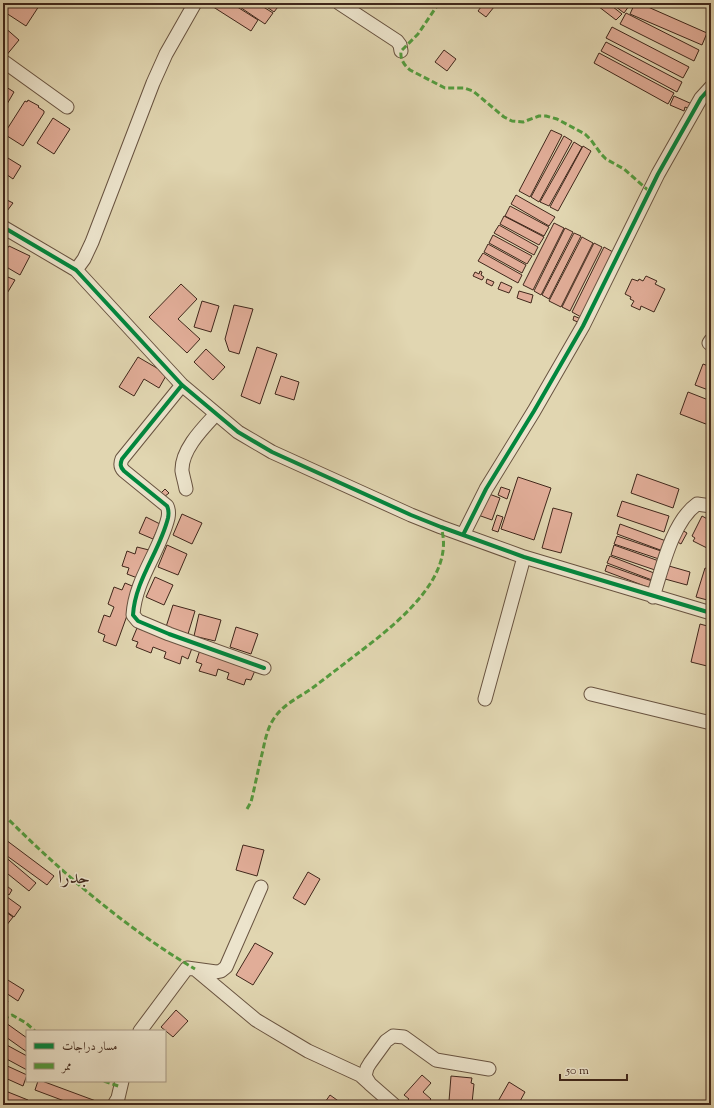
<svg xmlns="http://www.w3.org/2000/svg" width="714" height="1108" viewBox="0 0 714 1108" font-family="'Sorts Mill Goudy',Amiri,serif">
	<rect width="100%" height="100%" fill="#e1d6b1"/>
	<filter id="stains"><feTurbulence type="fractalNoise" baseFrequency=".005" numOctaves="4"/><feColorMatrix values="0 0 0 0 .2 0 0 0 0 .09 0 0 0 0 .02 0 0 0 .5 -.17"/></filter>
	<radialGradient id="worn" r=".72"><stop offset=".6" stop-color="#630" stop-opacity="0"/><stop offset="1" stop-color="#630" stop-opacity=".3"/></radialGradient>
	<path fill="#e1ad98" stroke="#40271b" d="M3,3H35L39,6L26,26L3,11Z
		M207,3H231L258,20L251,31Z
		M234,3H257L273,13L265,24Z
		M261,3H281L274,12Z
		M484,3H489L494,7L486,17L478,11Z
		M594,3H608L622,14L616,20Z
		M611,3H626L629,6L624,13Z
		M635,3H639L707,33L702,45L630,14Z
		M626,13L699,50L694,61L620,24Z
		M3,26L19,40L5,57L3,55Z
		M612,27L689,67L683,78L606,38Z
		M606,42L682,82L677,92L601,51Z
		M444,50L456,59L447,71L435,62Z
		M599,53L674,93L668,104L594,63Z
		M3,85L14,92L3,111Z
		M674,96L692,104L690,109L685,107L684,111L670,105Z
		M28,100L39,106L38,107L44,111V113L23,146L4,134L25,101L27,102Z
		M53,118L70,129L54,154L37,143Z
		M551,130L562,135L530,197L519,191Z
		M564,136L572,141L539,202L531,197Z
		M574,142L582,147L549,206L540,202Z
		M583,146L591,151L558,211L550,207Z
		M3,155L21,166L13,179L3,172Z
		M516,195L555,217L549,226L511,204Z
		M3,198L13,203L4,215L3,214Z
		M510,206L549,227L544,236L505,216Z
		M504,216L544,237L539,245L500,224Z
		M554,223L564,228L533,290L523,285Z
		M499,225L538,247L534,255L494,233Z
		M565,228L573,232L541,295L534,291Z
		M574,233L581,236L549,299L542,295Z
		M493,235L532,256L527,264L489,243Z
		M582,237L593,243L561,307L549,301Z
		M594,243L602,247L570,311L562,307Z
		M488,244L526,265L522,273L484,252Z
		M9,246L30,256L20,275L3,265L4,253Z
		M604,247L613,252L581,317L572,312Z
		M483,253L522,275L518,283L478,261Z
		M480,271L482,272L481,275L484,277L482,280L473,276L475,272L479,274Z
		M3,275L15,280L3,300Z
		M646,276L657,281L655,284L665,289L654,312L641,306L640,310L631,306L634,301L630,299L631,297L625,294L632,279L638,281L639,279L643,281Z
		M487,279L494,282L492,286L486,283Z
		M501,282L512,287L509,293L498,289Z
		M181,284L197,299L178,319L200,339L187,353L149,317Z
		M519,291L533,295L531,303L517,298Z
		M202,301L219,306L211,332L194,327Z
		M234,305L253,309L239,354L229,351L225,339Z
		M574,316L581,319L580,323L573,320Z
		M257,347L277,354L260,404L241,396Z
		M206,349L225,367L213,380L194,362Z
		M138,357L167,374L159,388L144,379L134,396L119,387Z
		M703,364L711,367V391L695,385Z
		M281,376L299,382L294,400L275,394Z
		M688,392L711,401V426L680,414Z
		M637,474L679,489L673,508L631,493Z
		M518,477L551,488L534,540L501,529Z
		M501,487L510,490L507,499L498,495Z
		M165,489L169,493L164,497L161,493Z
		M489,494L500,498L492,520L478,515Z
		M622,501L669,516L664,532L617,516Z
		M553,508L572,513L561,553L542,548Z
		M182,514L202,523L192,544L173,535Z
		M497,515L503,517L498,532L492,530Z
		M702,516L711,521V550L693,541L695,538L692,536Z
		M146,517L160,524L153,539L139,533Z
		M620,524L666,541L663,551L617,534Z
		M680,529L687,533L681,544L674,540Z
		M617,536L661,551L659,559L614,544Z
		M167,545L187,554L178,575L158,567Z
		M614,545L659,561L655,570L611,555Z
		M137,547L149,550L140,579L127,574L129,568L122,566L127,551L135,554Z
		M610,556L654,573L652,580L607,563Z
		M607,565L652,581L650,588L605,571Z
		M669,566L690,572L687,585L665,579Z
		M705,568L711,570V601L696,597Z
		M155,577L173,585L164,605L146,597Z
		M125,583L137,588L116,646L103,641L105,635L98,632L104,615L110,617L114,607L108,604L114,587L122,590Z
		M173,605L195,611L188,634L166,627Z
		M199,614L221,620L215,641L194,636Z
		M700,624L711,627V667L691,662Z
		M236,627L258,634L251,654L230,647Z
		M137,628L192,648L188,659L182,656L180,664L164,658L166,652L153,647L151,653L136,647L138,642L132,640Z
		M200,650L256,668L251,680L246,679L244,685L227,679L229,673L218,669L216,676L199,671L202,664L196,662Z
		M6,840L54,876L47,885L3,853V844Z
		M243,845L264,850L257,876L236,870Z
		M3,855L36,883L29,891L3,870Z
		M308,872L320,879L305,905L293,898Z
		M3,883L12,890L9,895L3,890Z
		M3,894L21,907L14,917L3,909Z
		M3,910L13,917L6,926L3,924Z
		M255,943L273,953L253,985L236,975Z
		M3,977L24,990L18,1001L3,991Z
		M3,998L8,1001L3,1010Z
		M176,1010L188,1021L173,1037L161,1027Z
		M6,1023L27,1038V1052L3,1035V1026Z
		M3,1043L27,1056V1070L3,1057Z
		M3,1064L27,1075L23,1086L3,1077Z
		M422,1075L431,1083L423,1092L431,1099L426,1105H412L407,1101L409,1099L404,1095Z
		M451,1076L472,1078L471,1083L474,1084L472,1103L449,1101Z
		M38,1081H42L104,1104V1105H75L35,1090Z
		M509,1082L525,1092L518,1105H496Z
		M3,1090L28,1100L26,1105H3Z
		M330,1095L344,1105H323Z"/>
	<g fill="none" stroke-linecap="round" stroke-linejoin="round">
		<defs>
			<path id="minor" d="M339,3L397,41L400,45L401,51
				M3,61L67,107
				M3,227L76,270L182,385L238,432L272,452L411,515L441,527L524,557L711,613
				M76,270L84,259L92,242L153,83L166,54L195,3
				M711,340L709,343L711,344
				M182,385L122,459C120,464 120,467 124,471L167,506C169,510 169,513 168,518C160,551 135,580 133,615L138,621L169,634L264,668
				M186,489C185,483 183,477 182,471C181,450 203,428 216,414
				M463,535L486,489L534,411L583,326L658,174L701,98L711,87
				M653,597C662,569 672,522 697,504L711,506
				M591,694L711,723
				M485,699L524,557
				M195,969L256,1020L308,1051L360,1075L370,1084
				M140,1031L187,968L216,972L221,971L226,967L261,887
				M114,1105L118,1098L122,1081
				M394,1105L370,1084L365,1076L367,1068L370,1063L386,1041L393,1036L404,1037L436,1060L489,1069"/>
		</defs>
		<use href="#minor" stroke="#685340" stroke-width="15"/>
		<use href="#minor" stroke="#ece4cc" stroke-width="13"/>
		<path stroke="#539c3e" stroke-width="3" stroke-dasharray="6 3" stroke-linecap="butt" d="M439,3L418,34L401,51C400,59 404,65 410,70L445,88H464L473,91L504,117L512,121L523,122L539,116H546L557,119L585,134L591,140L601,154L606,159L624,169L649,191
			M247,809L251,802C255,786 258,770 262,754C265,741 267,728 275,717C284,704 298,698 311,689C326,678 341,666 357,654C392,627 457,579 441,527
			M3,814C61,872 124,927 195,969
			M3,1019L12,1015L26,1023L35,1031
			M104,1081L121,1087"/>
		<defs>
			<path id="cycleway" d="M3,227L76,270L182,385L238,432L272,452L411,515L441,527L524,557L711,613
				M182,385L122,459C120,464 120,467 124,471L167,506C169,510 169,513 168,518C160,551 135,580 133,615L138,621L169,634L264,668
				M463,535L486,489L534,411L583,326L658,174L701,98L711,87"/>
		</defs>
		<use href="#cycleway" stroke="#ece4cc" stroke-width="6"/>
		<use href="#cycleway" stroke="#00873e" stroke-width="4"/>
	</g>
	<g text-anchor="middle" stroke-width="3" stroke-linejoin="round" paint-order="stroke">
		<g font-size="19" fill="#40271b" stroke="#ece4cc">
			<text x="74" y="883">جدرا</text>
		</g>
	</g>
	<rect width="714" height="1108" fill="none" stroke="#e1d6b1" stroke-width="16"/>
	<rect x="4" y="4" width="706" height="1100" fill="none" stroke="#40271b" stroke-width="2"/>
	<rect x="8" y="8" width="698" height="1092" fill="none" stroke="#40271b"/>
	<rect x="26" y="1030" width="140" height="52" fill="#ece4cc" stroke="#a79885"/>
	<rect x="34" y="1043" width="20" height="6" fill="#00873e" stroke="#a79885"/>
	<text x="62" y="1050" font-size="12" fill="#40271b">مسار دراجات</text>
	<rect x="34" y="1063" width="20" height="6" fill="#539c3e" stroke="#a79885"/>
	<text x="62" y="1070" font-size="12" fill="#40271b">ممر</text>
	<path d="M560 1074v6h67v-6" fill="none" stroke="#40271b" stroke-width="2"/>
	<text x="566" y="1074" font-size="12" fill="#40271b" stroke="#ece4cc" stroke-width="3" paint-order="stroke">50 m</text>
	<rect width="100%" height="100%" filter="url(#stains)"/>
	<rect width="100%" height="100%" fill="url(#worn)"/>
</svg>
